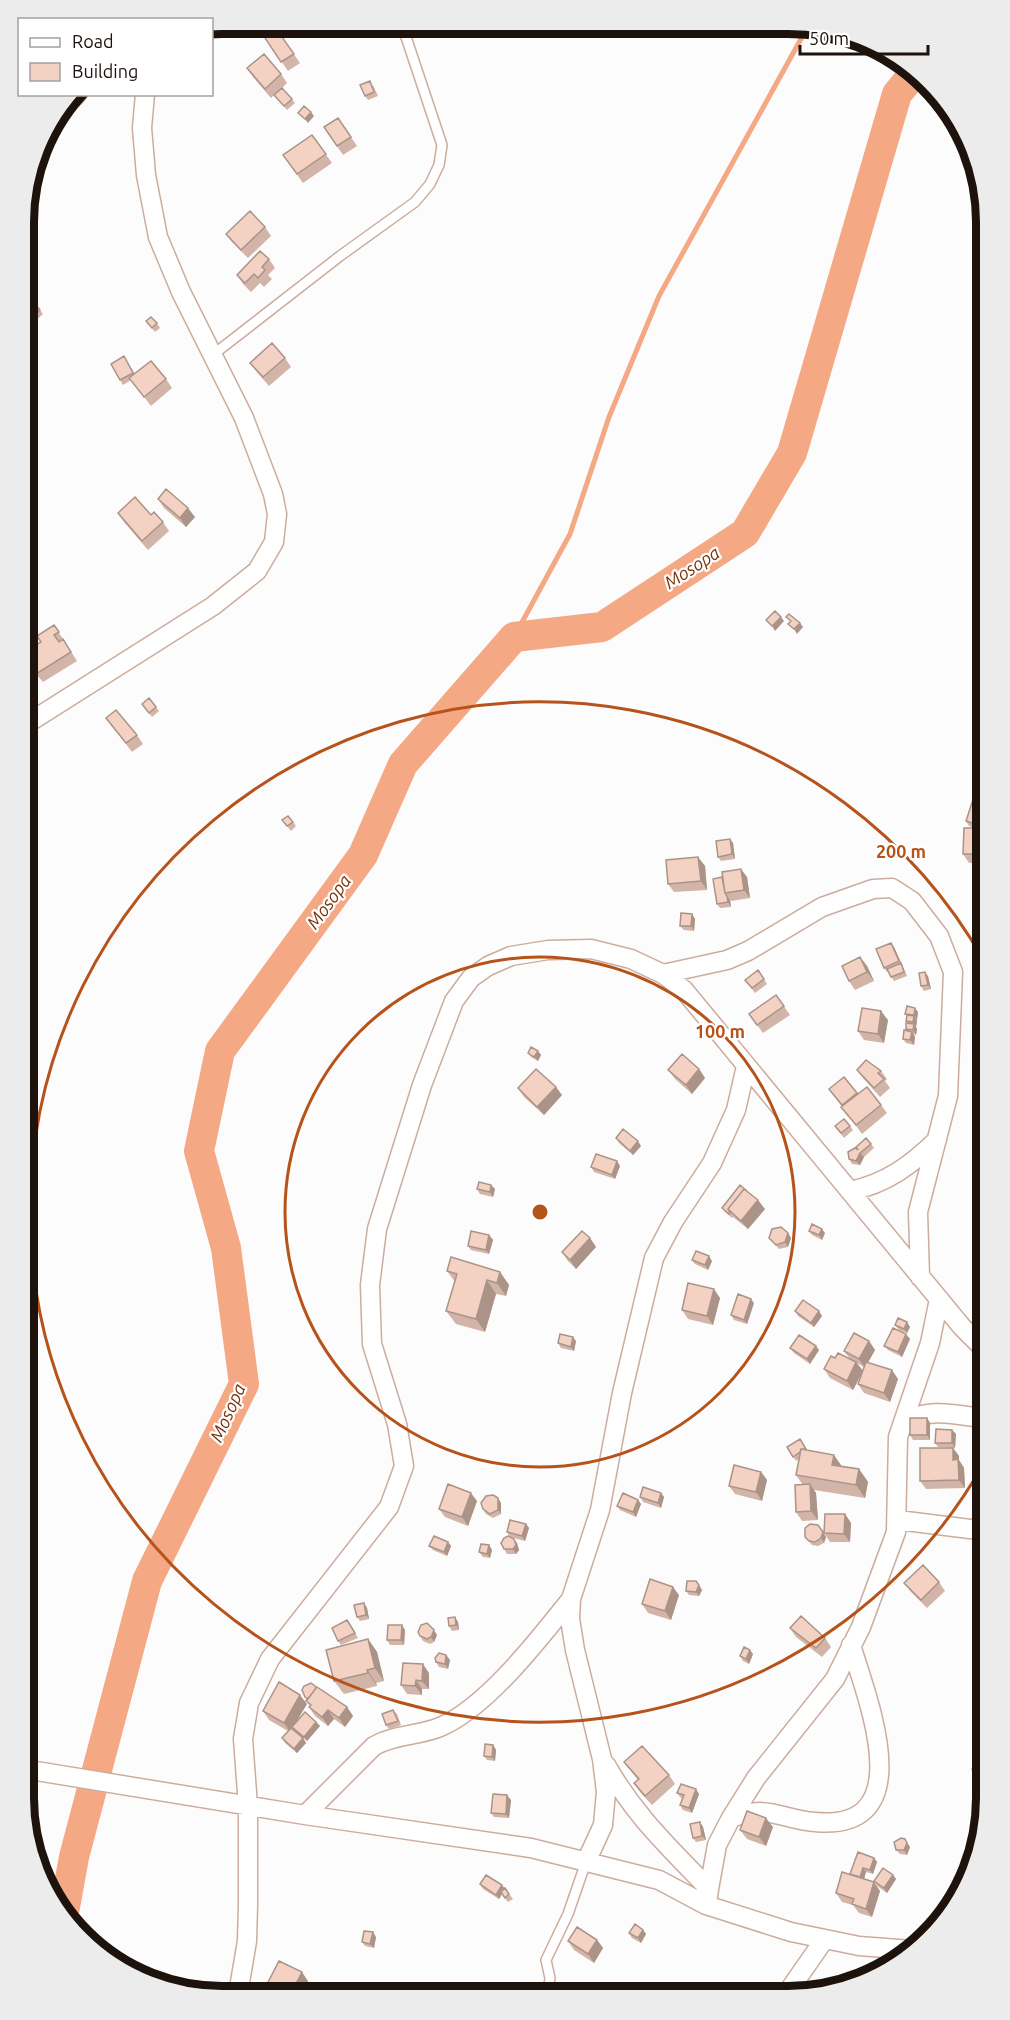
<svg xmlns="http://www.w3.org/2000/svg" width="1010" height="2020" viewBox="0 0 1010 2020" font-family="Ubuntu,sans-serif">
	<rect width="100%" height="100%" fill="#fcfcfc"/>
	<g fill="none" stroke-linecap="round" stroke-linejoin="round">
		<path stroke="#f5a884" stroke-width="5" d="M514,637L570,534L609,417L659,296L807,28"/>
		<path stroke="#f5a884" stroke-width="30" d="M65,1907L74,1857L147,1581L244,1384L226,1248L199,1151L220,1051L363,855L403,764L514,637L602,627L745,533L792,453L897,94L915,72"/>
		<defs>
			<path id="service" d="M214,354L340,256L415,202L430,184L439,165L442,145L402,25
				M548,1995L550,1978L546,1960L568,1914L586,1862"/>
			<path id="minor" d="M72,99L77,94
				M25,725L213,606L257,571L274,542L277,514L273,494L244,418L181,292L158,237L146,175L142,128L145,94
				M663,974L727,960L748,951L822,907L873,889L892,888L912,901L939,936L953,972L948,1096L918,1212L920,1277
				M850,1191C886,1184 911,1165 937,1140
				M903,1424C925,1406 959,1415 986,1419
				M898,1520L986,1531
				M606,1765C635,1816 669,1847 709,1889L708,1897
				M24,1769L305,1815L531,1848L659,1880L706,1905L791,1932L859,1946L912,1950
				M305,1815L374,1746C395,1734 419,1736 440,1727C486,1708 540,1638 571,1599
				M731,1818C770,1804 779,1819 815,1822C922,1832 867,1699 851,1645
				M586,1862L603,1825L606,1792L602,1759L575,1650L570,1619L571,1599L600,1510L622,1393L654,1258L673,1222L712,1163L736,1110L746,1066
				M709,1889L717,1845L731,1818L756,1778L835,1679L861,1627L896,1532L898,1437L930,1343L939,1299
				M238,1994L247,1941L248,1904V1806L243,1739L249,1703L270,1659L389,1507L404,1466L397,1424L372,1344L370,1285L377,1229L422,1085L454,1001L471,978L488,966L511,956L548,950L591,949L631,959L663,974L684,990L962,1327L986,1351
				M785,1996L824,1940"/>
		</defs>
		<use href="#service" stroke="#ccac9d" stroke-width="12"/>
		<use href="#minor" stroke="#ccac9d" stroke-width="21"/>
		<use href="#service" stroke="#fff" stroke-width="9"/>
		<use href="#minor" stroke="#fff" stroke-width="18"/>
	</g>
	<path fill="#d2b5a8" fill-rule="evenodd" d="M277,30L300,63L288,71L265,38Z
		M247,68L281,74L287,83L282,88L295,103L287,110L274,95L271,98L253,77Z
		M373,85L378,96L368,100L365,96Z
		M338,118L357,146L343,155L324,127Z
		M312,135L332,163L303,183L283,155Z
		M265,227L271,236L248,258L232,242L226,234Z
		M269,259L275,268L268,275L272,279L264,287L260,283L251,292L243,284L237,275Z
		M26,297L40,310L43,314L33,323L26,315Z
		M146,321L157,323L160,328L155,332Z
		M124,356L135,374L166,379L172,388L151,406L131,380L123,385L120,380Z
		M285,358L291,367L269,386L256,371L250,363Z
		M158,499L195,517L186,527L164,508Z
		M118,513L151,515L163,522L169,531L148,550L124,522Z
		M54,625L77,661L43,682L36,674L41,642Z
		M142,704L156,707L159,711L152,717Z
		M106,718L137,735L143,744L132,752Z
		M983,769L982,828H983L986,832V863H969L963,854L975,828L969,826L966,821Z
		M288,816L296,826L291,831L282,820Z
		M730,839L733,843L735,859L721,861L718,857Z
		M698,857L705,866L707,890L674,892L668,884Z
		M747,877L750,898L731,901L730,900L731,907L720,908L717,904L713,879Z
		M986,880V899L979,890Z
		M692,914L695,919L694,931L684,930L680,926Z
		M894,947L907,976L894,981L888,971L887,972L884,968Z
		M860,957L867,966L874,981L855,990L849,981Z
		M758,970L767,984L755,993L745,980Z
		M928,976L931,989L924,991L921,986Z
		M776,995L790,1015L763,1033L749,1014Z
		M918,1012L917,1020H916L917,1021L916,1027L917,1029L916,1035L914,1034L915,1037L914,1045L906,1043L903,1039L907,1031L906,1029L907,1023L906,1021L907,1016L905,1014Z
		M888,1020L884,1043L864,1040L858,1031Z
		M538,1051L541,1055L538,1061L531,1057L528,1053Z
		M699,1069L705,1078L692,1094L675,1079L668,1070Z
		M857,1070L881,1071L887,1079L885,1081L890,1088L880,1097L863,1078Z
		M844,1077L858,1094L881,1105L887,1113L862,1134L829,1089Z
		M518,1088L562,1095L544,1115L524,1097Z
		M835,1126H850L853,1130L844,1138Z
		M616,1138L641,1146L633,1155L619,1143Z
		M871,1144L874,1148L864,1157L860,1165L852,1164L849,1159L858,1150Z
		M620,1166L615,1179L594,1172L591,1167Z
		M491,1185L495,1189L493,1197L480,1194L477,1189Z
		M722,1208L765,1209L748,1229L733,1217L732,1218L725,1212Z
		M809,1231L825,1233L822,1240L812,1235Z
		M489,1235L493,1240L489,1254L471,1250L468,1246Z
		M590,1238L596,1247L576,1269L568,1261L562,1252Z
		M769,1238H791L788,1247L779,1249Z
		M692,1260L712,1261L708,1270L695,1264Z
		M447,1271L500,1272L509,1285L506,1296L496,1294L485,1332L456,1324L446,1311L455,1282Z
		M720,1298L713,1325L688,1319L682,1310Z
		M754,1303L747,1324L734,1320L731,1315Z
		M795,1311L822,1316L814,1327L798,1316Z
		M907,1322L910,1327L907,1333L899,1330L895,1325Z
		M910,1339L902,1357L888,1350L884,1346Z
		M576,1341L574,1351L561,1348L558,1343Z
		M869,1341L875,1350L868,1362L898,1379L890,1402L864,1393L858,1384L862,1372L853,1390L830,1378L824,1369L835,1358L850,1359L844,1351ZM857,1363L864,1367L863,1371Z
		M790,1348L819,1350L810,1364L794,1353Z
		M927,1418L930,1423V1440H913L910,1435Z
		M952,1430L956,1434L955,1448L938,1447L935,1443Z
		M800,1439L807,1450L842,1467L859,1469L868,1482L865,1498L814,1490L816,1493L818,1520L802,1521L796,1512L803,1485L796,1475L799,1459L796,1461L787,1447Z
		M953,1448L959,1456V1460L964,1468L965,1488L926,1489L920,1481Z
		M761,1472L767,1480L762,1501L735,1494L729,1486Z
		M661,1493L664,1497L661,1508L643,1502L640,1497Z
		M638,1500L641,1504L636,1517L620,1510L617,1506Z
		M477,1501L468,1526L445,1517L439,1509Z
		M501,1503V1514L493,1518L486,1514L483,1509Z
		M845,1514L851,1523L850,1542H830L824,1533Z
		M526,1524L529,1528L525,1541L510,1537L507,1532Z
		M821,1529L826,1537L824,1543L818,1546L812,1545L805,1537Z
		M448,1542L451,1546L447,1556L433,1550L429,1546Z
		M517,1543L519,1550L516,1554H507L504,1549Z
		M489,1545L492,1550L490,1558L483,1557L479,1552Z
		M696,1581L702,1590L699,1596L689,1595L686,1591Z
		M939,1582L945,1591L927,1608L911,1592L904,1583Z
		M679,1595L671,1620L648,1613L642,1604Z
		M364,1603L367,1608L369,1619L360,1621L357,1617Z
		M455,1617L458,1622L459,1630L452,1631L449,1626Z
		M350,1624L358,1638L341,1645L338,1641Z
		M790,1628L825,1638L831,1647L822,1657L796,1637Z
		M405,1630L404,1645H390L387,1640Z
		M437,1635L434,1642L430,1644L423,1641L420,1636Z
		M368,1639L377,1652L384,1681L376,1683L377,1686L344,1694L334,1681Z
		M753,1654L749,1664L743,1661L740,1656Z
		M446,1655L450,1660L448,1669L439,1667L436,1662Z
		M429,1673V1689H422V1695L407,1694L401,1685Z
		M316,1687L347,1707L353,1716L345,1727L334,1719L328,1726L315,1716L309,1707L310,1706L305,1697Z
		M307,1704L295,1724L316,1722L320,1726L307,1741L303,1738L306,1743L297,1753L285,1743L282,1738L288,1731L269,1720L263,1711Z
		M393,1710L397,1714L401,1725L389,1729L386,1725Z
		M493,1745L496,1750L495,1761L487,1760L484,1756Z
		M624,1762L669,1775L675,1784L652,1805L640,1792L634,1783L638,1780Z
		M986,1766V1777L984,1779L975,1773L972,1769Z
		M677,1793L699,1794L692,1813L683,1810L680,1805L682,1798L680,1797Z
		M511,1800L509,1818L494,1817L491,1813Z
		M700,1822L703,1827L706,1840L696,1842L693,1838Z
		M773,1827L766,1846L747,1839L740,1830Z
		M905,1839L910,1847L907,1855L900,1854L896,1850Z
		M874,1858L877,1862L873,1874L866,1872L864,1879L880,1891L872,1917L859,1913L853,1905L842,1902L836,1893L851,1875Z
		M893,1875L896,1879L887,1893L877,1886L874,1881Z
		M480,1884L502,1885L513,1899L508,1902L502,1894L499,1899L483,1889Z
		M643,1930L646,1934L641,1943L632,1938L629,1933Z
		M376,1937L374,1948L365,1946L362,1942Z
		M597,1940L603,1948L594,1963L574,1950L568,1941Z"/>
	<path fill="#ab9388" d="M311,112L314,116L308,123L305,119Z
		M188,508L195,517L186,527L180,518Z
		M781,617L784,621L775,631L772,626Z
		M800,623L803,627L797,634L794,629Z
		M986,797V813L981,830L978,825Z
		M983,828L986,832V859L983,854Z
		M730,839L733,843L735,859L732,854Z
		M698,857L705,866L707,890L701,881Z
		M741,869L747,877L750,898L744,890Z
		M727,896L730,900L731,907L728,902Z
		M692,914L695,919L694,931L691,926Z
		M891,943L894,947L907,976L899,961Z
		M860,957L867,966L874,981L867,972Z
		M925,972L928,976L931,989L928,985Z
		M915,1008L918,1012L917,1020L914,1015Z
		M881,1011L888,1020L884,1043L878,1034Z
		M914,1016L917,1021L916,1027L913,1022Z
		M914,1024L917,1029L916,1035L913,1030Z
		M912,1032L915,1037L914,1045L910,1040Z
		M538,1051L541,1055L538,1061L534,1057Z
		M699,1069L705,1078L692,1094L686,1085Z
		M556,1087L562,1095L544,1115L537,1107Z
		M638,1141L641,1146L633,1155L630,1151Z
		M860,1153L864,1157L860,1165L856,1161Z
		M617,1161L620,1166L615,1179L612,1175Z
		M491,1185L495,1189L493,1197L490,1192Z
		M758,1200L765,1209L748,1229L741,1221Z
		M822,1229L825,1233L822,1240L819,1235Z
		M788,1233L791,1238L788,1247L785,1242Z
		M489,1235L493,1240L489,1254L486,1250Z
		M590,1238L596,1247L576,1269L570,1260Z
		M709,1256L712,1261L708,1270L705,1265Z
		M500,1272L509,1285L506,1296L497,1283Z
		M487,1280L496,1294L485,1332L476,1319Z
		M714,1289L720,1298L713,1325L707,1316Z
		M751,1299L754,1303L747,1324L744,1320Z
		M819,1311L822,1316L814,1327L811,1323Z
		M907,1322L910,1327L907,1333L904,1329Z
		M906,1334L910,1339L902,1357L898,1352Z
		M573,1337L576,1341L574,1351L571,1347Z
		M869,1341L875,1350L865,1368L859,1359Z
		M816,1346L819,1350L810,1364L807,1359Z
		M856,1362L863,1371L853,1390L847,1381Z
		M892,1370L898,1379L890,1402L884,1393Z
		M927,1418L930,1423V1440L927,1435Z
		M952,1430L956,1434L955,1448L952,1443Z
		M953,1448L959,1456V1460L964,1468L965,1488L959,1480L953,1460Z
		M834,1455L843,1468L832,1465Z
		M859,1469L868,1482L865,1498L856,1485Z
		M761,1472L767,1480L762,1501L756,1492Z
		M810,1484L816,1493L818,1520L811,1511Z
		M471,1493L477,1501L468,1526L462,1517Z
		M661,1493L664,1497L661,1508L658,1503Z
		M498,1498L501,1503V1514L498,1510Z
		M638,1500L641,1504L636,1517L633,1512Z
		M845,1514L851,1523L850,1542L844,1534Z
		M526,1524L529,1528L525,1541L522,1536Z
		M818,1525L826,1537L824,1543L821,1538Z
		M514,1539L517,1543L519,1550L516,1554L513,1549Z
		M448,1542L451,1546L447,1556L444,1552Z
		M489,1545L492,1550L490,1558L487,1554Z
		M699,1585L702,1590L699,1596L696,1592Z
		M673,1587L679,1595L671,1620L665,1611Z
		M364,1603L367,1608L369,1619L366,1615Z
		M455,1617L458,1622L459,1630L456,1625Z
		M402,1625L405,1630L404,1645L401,1640Z
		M434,1630L437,1635L434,1642L431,1637Z
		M368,1639L377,1652L384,1681L375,1668Z
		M750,1650L753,1654L749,1664L746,1659Z
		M446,1655L450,1660L448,1669L445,1664Z
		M423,1664L429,1673V1689L422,1681Z
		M367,1670L376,1683L377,1686L368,1673Z
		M416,1680L422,1689V1695L415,1686Z
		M300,1695L307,1704L290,1732L284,1723Z
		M347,1707L353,1716L345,1727L339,1718Z
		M328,1710L334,1719L328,1726L322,1717Z
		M316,1722L320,1726L307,1741L304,1737Z
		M303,1738L306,1743L297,1753L294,1749Z
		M493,1745L496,1750L495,1761L492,1757Z
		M986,1768V1777L984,1779L981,1775Z
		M696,1789L699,1794L692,1813L689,1808Z
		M507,1795L511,1800L509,1818L506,1814Z
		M766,1818L773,1827L766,1846L759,1837Z
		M700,1822L703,1827L706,1840L702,1836Z
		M907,1843L910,1847L907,1855L904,1850Z
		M874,1858L877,1862L873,1874L870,1870Z
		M863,1868L866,1872L863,1882L860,1877Z
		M893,1875L896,1879L887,1893L884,1888Z
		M874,1882L880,1891L872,1917L866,1909Z
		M502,1885L505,1889L499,1899L496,1895Z
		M643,1930L646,1934L641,1943L638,1938Z
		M373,1932L376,1937L374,1948L370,1944Z
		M597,1940L603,1948L594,1963L588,1954Z
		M302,1972L308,1981L301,1995H290Z"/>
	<path fill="#f4d2c3" stroke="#ab9388" stroke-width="1.5" d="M277,30L294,54L281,62L265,38Z
		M264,54L281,74L265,89L247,68Z
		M370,81L374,92L365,96L360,85Z
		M282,88L292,99L284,106L274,95Z
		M304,106L311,112L305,119L298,113Z
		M338,118L351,137L337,146L324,127Z
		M312,135L326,154L297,174L283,155Z
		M250,211L265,227L241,250L226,234Z
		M260,251L269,259L262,267L265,270L258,278L254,274L245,283L237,275Z
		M27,295L40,310L30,319L26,314V297Z
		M151,317L157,323L152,328L146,321Z
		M272,343L285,358L263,377L250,363Z
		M124,356L133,373L120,380L111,364Z
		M151,361L166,379L144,397L129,378Z
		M166,489L188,508L180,518L158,499Z
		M135,497L151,515L154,512L163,522L142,541L118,513Z
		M775,611L781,617L772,626L766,620Z
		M789,614L800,623L794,629L788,624L791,621L786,617Z
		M54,625L59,632L54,635L59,642L63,639L71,652L36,674L25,655V652L41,642L37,636Z
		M149,698L156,707L149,713L142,704Z
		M116,710L137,735L126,743L106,718Z
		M983,769L986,770V797L978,825L966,821Z
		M288,816L293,822L287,826L282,820Z
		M964,828H983V854H963Z
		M730,839L732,854L718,857L716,841Z
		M698,857L701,881L668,884L666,860Z
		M741,869L744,890L725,893L722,872Z
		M722,877L725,893L727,896L728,902L717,904L713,879Z
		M980,879L986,880V892L979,890Z
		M681,913L692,914L691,926H680Z
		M891,943L899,961L884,968L876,949Z
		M860,957L867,972L849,981L842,966Z
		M901,963L904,972L891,977L887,969Z
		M758,970L764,979L752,988L745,980Z
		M925,972L928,985L921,986L919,973Z
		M776,995L784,1006L757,1025L749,1014Z
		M907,1006L915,1008L914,1015L905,1014Z
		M862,1008L881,1011L878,1034L858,1031Z
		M907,1015L914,1016L913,1022L906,1021Z
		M906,1023L914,1024L913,1030L906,1029Z
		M904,1030L912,1032L910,1040L903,1039Z
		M531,1047L538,1051L534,1057L528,1053Z
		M682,1054L699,1069L686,1085L668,1070Z
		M866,1060L881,1071L878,1073L884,1079L874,1088L857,1070Z
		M536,1069L556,1087L537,1107L518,1088Z
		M844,1077L857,1093L842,1105L829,1089Z
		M867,1087L881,1105L856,1125L841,1107Z
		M844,1119L850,1126L841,1133L835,1126Z
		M623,1129L638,1141L630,1151L616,1138Z
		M866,1138L871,1144L860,1153L856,1161L849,1159L848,1152L855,1148L858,1150L856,1147Z
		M596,1154L617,1161L612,1175L591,1167Z
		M479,1182L491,1185L490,1192L477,1189Z
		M740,1185L747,1191L744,1189L728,1209L730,1213L729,1214L722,1208Z
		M744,1189L758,1200L741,1221L728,1209Z
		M812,1224L822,1229L819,1235L809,1231Z
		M781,1227L788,1233L785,1242L776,1245L769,1238L772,1229Z
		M471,1231L489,1235L486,1250L468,1246Z
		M582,1231L590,1238L570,1260L562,1252Z
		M696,1251L709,1256L705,1265L692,1260Z
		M451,1257L500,1272L497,1283L487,1280L476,1319L446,1311L457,1274L447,1271Z
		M688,1283L714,1289L707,1316L682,1310Z
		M738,1294L751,1299L744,1320L731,1315Z
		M803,1300L819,1311L811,1323L795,1311Z
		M898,1318L907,1322L904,1329L895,1325Z
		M893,1328L906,1334L898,1352L884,1346Z
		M854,1333L869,1341L859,1359L844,1351Z
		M560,1334L573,1337L571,1347L558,1343Z
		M799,1335L816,1346L807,1359L790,1348Z
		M838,1353L856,1362L847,1381L824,1369L831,1356L835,1358Z
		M866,1362L892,1370L884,1393L858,1384Z
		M910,1418H927V1435H910Z
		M936,1429L952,1430V1443H935Z
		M800,1439L806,1449H801L800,1452L793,1457L787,1447Z
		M920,1448H953V1460L958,1459L959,1480L920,1481Z
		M801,1449L834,1455L832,1465L859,1469L856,1485L796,1475Z
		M734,1465L761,1472L756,1492L729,1486Z
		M448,1484L471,1493L462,1517L439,1509Z
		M810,1484L811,1511L796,1512L795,1485Z
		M643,1487L661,1493L658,1503L640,1497Z
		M623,1493L638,1500L633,1512L617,1506Z
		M493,1495L498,1498V1510L490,1514L483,1509L481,1503L486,1496Z
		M825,1514H845L844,1534L824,1533Z
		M510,1520L526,1524L522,1536L507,1532Z
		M810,1524L818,1525L823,1532L821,1538L815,1542L809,1541L805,1537V1528Z
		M434,1536L448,1542L444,1552L429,1546Z
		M508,1536L514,1539L516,1545L513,1549H504L501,1543L504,1538Z
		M481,1544L489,1545L487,1554L479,1552Z
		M923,1565L939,1582L921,1600L904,1583Z
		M650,1579L673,1587L665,1611L642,1604Z
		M687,1581H696L699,1585L696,1592L686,1591Z
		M364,1603L366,1615L357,1617L354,1605Z
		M801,1616L825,1638L816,1648L790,1628Z
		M455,1617L456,1625L449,1626L448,1618Z
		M347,1620L355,1633L338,1641L332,1628Z
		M427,1623L434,1630L431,1637L427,1639L420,1636L418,1632L421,1625Z
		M388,1625H402L401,1640H387Z
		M368,1639L375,1668L367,1670L368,1673L334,1681L326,1650Z
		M744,1647L750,1650L746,1659L740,1656Z
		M439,1653L446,1655L445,1664L436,1662L435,1658Z
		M403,1663L423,1664L422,1681L416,1680L415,1686L401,1685Z
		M279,1682L300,1695L284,1723L263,1711Z
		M311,1683L315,1686L316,1688L308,1699L305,1697L302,1690L304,1686Z
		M317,1687L347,1707L339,1718L328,1710L322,1717L309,1707L311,1705L306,1701Z
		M393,1710L398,1721L386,1725L382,1714Z
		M305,1712L316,1722L304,1737L292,1727Z
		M291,1728L303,1738L294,1749L282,1738Z
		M986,1733V1745L980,1739Z
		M485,1744L493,1745L492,1757L484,1756Z
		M642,1746L669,1775L645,1796L634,1783L639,1779L624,1762Z
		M978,1761L986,1766V1768L981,1775L972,1769Z
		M681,1784L696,1789L689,1808L680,1805L684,1795L677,1793Z
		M493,1794L507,1795L506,1814L491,1813Z
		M747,1811L766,1818L759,1837L740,1830Z
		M700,1822L702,1836L693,1838L690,1824Z
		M901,1838L905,1839L907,1843L904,1850H896L894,1842Z
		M858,1852L874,1858L870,1870L863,1868L860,1877L850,1874Z
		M883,1868L893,1875L884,1888L874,1881Z
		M842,1872L874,1882L866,1909L852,1904L854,1899L836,1893Z
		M486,1875L502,1885L496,1895L480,1884Z
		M505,1888L509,1894L505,1898L501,1892Z
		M635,1924L643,1930L638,1938L629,1933Z
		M577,1927L597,1940L588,1954L568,1941Z
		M364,1931L373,1932L370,1944L362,1942Z
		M279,1961L302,1972L290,1995L273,1994L264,1990Z
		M308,1985L316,1991L313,1995H299Z
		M318,1989L323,1995H313Z
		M720,1990L721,1996H697L696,1993Z
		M657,1991L664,1996H654Z"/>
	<g fill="none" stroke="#b6531a" stroke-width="3">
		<circle cx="540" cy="1212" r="255"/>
		<path d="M984 1463A510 510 0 1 1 984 961"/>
	</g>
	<g text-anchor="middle" stroke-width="4.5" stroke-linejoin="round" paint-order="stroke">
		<g font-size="18" font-style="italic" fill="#76320a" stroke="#fff">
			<text transform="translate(692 568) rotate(-33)" y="6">Mosopa</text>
			<text transform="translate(329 902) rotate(-54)" y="6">Mosopa</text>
			<text transform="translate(228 1413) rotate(-66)" y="6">Mosopa</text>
		</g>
	</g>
	<path d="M0 0H1010V2020H0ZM222 34H788A188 188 0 0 1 976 222V1798A188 188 0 0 1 788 1986H222A188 188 0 0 1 34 1798V222A188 188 0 0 1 222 34Z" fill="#edecec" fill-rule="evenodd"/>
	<path fill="none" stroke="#1d120c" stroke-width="8" d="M222 34H788A188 188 0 0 1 976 222V1798A188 188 0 0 1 788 1986H222A188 188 0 0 1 34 1798V222A188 188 0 0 1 222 34Z"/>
	<circle cx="540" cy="1212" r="9" fill="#b6531a" stroke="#fff" stroke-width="3"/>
	<g font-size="18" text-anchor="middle" font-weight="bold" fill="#b6531a" stroke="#fff" stroke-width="4.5" stroke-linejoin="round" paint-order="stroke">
		<text x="901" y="858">200 m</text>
		<text x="720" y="1038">100 m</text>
	</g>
	<rect x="18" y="18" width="195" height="78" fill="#ffffff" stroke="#a5a09e" stroke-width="1.5"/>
	<rect x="30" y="38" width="30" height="9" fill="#ffffff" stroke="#a5a09e" stroke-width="1.5"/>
	<text x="72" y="48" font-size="18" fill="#1d120c">Road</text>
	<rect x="30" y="63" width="30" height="18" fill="#f4d2c3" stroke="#a5a09e" stroke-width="1.5"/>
	<text x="72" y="78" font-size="18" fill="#1d120c">Building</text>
	<path d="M800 45v9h128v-9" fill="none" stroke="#1d120c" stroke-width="3"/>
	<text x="809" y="45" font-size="18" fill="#1d120c" stroke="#ffffff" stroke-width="4.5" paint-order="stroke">50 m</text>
</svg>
